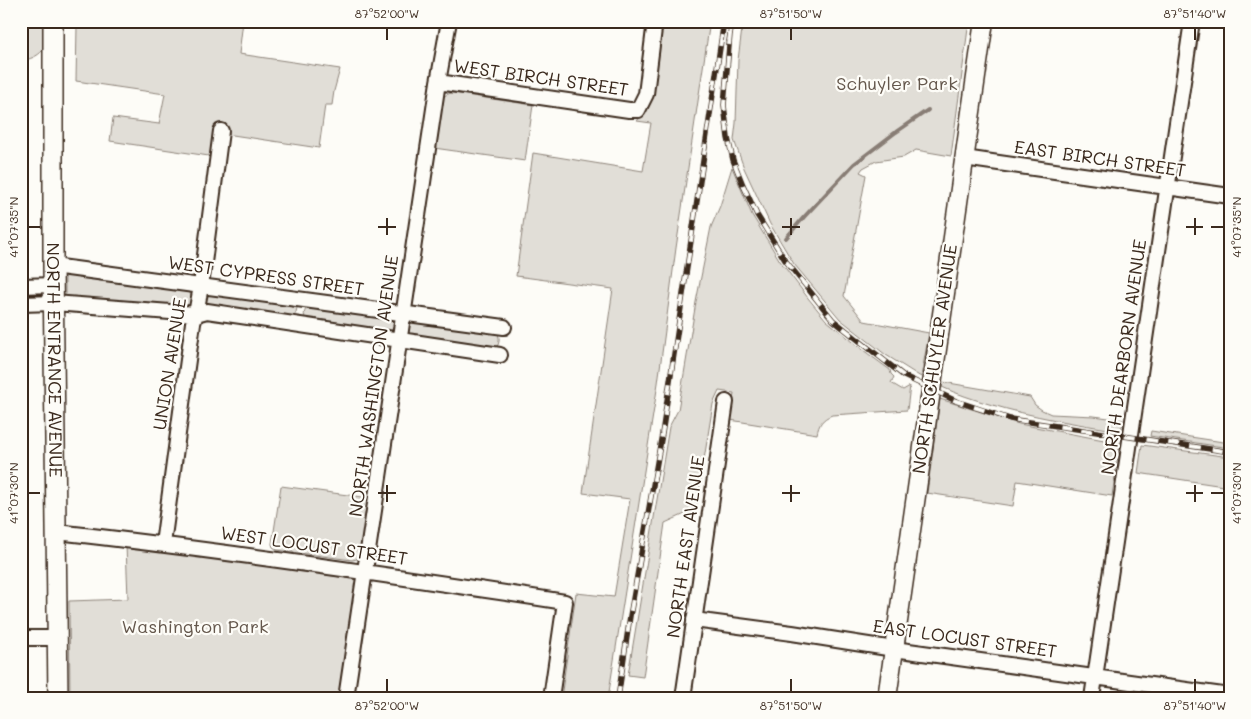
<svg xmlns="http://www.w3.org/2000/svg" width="1251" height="719" viewBox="0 0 1251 719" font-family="Mali,sans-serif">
	<rect width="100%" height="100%" fill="#fdfcf7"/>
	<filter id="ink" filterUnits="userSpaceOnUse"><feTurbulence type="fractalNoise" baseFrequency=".02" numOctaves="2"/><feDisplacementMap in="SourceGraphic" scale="10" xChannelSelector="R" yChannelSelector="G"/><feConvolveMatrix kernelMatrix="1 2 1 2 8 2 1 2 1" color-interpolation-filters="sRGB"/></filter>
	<g filter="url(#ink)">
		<path fill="#e1ded7" stroke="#8e847a" d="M21,21H44L43,50C37,57 30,59 21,61Z
			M69,21H243L239,54L340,69L334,91L332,105H325L319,148L226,134L222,158L110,141L113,118L159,124L165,94L76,81L77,26Z
			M662,21H710L676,248L658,383L608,698H561L576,593L614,597L630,499L583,493L613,289L516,276L533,153L643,171L651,123L637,121L646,110L652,98Z
			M743,21H969L951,156L916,150L904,157L876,161L863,168L860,172L866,175L844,296L864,321L929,333L921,377L886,355L840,319L794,264L770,224L744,168L734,140L736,123L738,60Z
			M452,93L533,105L525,161L434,148L441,101C444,96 446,94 452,93Z
			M732,167L752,215L780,261L808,298L826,320L863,350L890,370L891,374L894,377L891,383L903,390L910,386L907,410L832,415C822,419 819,424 817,434L730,420L734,393L719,391L713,404L696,509L665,523L643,677L628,675L669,427L678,410L696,302L711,227L720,206Z
			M69,273L195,290L192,307L67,299L65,296V279L66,275Z
			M208,291L297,305C297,310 296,314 293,317L207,306L205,298Z
			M308,306L396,319L395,326L390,332L306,320C303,315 304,311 308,306Z
			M410,320L497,332C500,337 500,343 496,348L411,336C407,332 407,325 410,320Z
			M943,382L1030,397L1035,405L1042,410L1051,414L1094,416L1123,420L1121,431C1076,424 1033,417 989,404C973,399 957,394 942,387Z
			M940,399L1019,424L1120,443L1112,496L1017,481L1013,506L927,493Z
			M1151,431L1230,443V448L1150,436Z
			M1142,445L1230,457V487L1138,473Z
			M281,486L370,498L360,555L357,559L352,560L277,550L273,547L272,544Z
			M126,545L360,580L342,698H70L69,601L128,599Z"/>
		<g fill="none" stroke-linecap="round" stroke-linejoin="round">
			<path stroke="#887d74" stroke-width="4" d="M786,238L804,217L854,164L896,132L928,110"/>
			<defs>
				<path id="minor" d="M438,82L629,110H638L646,94L655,21
					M964,158L1230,196
					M53,266L504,327
					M21,286L54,285
					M21,304L54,303L196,314L207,311L500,355
					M57,532C227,551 396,576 565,602L551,698
					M163,544L193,323L196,314L201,286L221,131
					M694,620L792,633L894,649L1230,696
					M21,638H57
					M346,698L438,82L449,21
					M683,698L726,402
					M1092,698L1192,21"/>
				<path id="tertiary" d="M887,698L984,21"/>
				<g id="secondary">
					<path id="s1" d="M53,21V266L58,698"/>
				</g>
			</defs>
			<use href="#minor" stroke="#3b2a1e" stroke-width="18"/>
			<use href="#tertiary" stroke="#3b2a1e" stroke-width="21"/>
			<use href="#secondary" stroke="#3b2a1e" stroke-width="22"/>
			<use href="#minor" stroke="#fdfcf7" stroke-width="14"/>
			<use href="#tertiary" stroke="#fdfcf7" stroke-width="18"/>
			<use href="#secondary" stroke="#fdfcf7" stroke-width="19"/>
			<defs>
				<path id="rail" d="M730,34L724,105L728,138L733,160L743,185L757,215L785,260L833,320L904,376L956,401L1010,419L1230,452
					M729,41L732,21
					M618,698L630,616L662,434L724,21"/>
			</defs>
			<use href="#rail" stroke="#3b2a1e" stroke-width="5.5"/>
			<use href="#rail" stroke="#fdfcf7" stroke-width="4" stroke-dasharray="11" stroke-linecap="butt"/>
		</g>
	</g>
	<path fill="none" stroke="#3b2a1e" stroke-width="2" d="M387,28V40M791,28V40M1195,28V40M387,218V235M791,218V235M1195,218V235M28,227H40M378,227H396M782,227H800M1186,227H1203M1211,227H1224M387,485V502M791,485V502M1195,485V502M28,493H40M378,493H396M782,493H800M1186,493H1203M1211,493H1224M387,679V692M791,679V692M1195,679V692"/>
	<g text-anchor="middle" stroke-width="4.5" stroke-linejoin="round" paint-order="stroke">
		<g font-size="18" fill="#3b2a1e" stroke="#fdfcf7">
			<text transform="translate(541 78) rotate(8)" y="6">WEST BIRCH STREET</text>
			<text transform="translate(1100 159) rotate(8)" y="6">EAST BIRCH STREET</text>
			<text transform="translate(266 276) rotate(8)" y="6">WEST CYPRESS STREET</text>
			<text transform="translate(1124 357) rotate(-82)" y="6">NORTH DEARBORN AVENUE</text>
			<text transform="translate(935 359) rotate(-82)" y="6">NORTH SCHUYLER AVENUE</text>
			<text dy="6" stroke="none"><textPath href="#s1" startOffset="339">NORTH ENTRANCE AVENUE</textPath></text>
			<text transform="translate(170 364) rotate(-81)" y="6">UNION AVENUE</text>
			<text transform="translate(374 386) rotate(-82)" y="6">NORTH WASHINGTON AVENUE</text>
			<text transform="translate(314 546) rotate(8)" y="6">WEST LOCUST STREET</text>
			<text transform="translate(686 547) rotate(-82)" y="6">NORTH EAST AVENUE</text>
			<text transform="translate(965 639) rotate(8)" y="6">EAST LOCUST STREET</text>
		</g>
		<g font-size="18" fill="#64574c" stroke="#fdfcf7">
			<text x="897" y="90">Schuyler Park</text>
			<text x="195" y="633">Washington Park</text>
		</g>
	</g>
	<rect width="1251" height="719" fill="none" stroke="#fdfcf7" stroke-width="55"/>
	<rect x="28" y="28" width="1196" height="664" fill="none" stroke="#3b2a1e" stroke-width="2"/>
	<g font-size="12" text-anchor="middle" fill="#3b2a1e">
		<text x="387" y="18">87°52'00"W</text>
		<text x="791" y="18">87°51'50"W</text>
		<text x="1195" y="18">87°51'40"W</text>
		<text transform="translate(14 227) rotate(-90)" y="4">41°07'35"N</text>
		<text transform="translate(1237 227) rotate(-90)" y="4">41°07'35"N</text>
		<text transform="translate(14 493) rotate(-90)" y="4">41°07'30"N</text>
		<text transform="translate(1237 493) rotate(-90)" y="4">41°07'30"N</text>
		<text x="387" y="710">87°52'00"W</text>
		<text x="791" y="710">87°51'50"W</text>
		<text x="1195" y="710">87°51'40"W</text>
	</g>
</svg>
